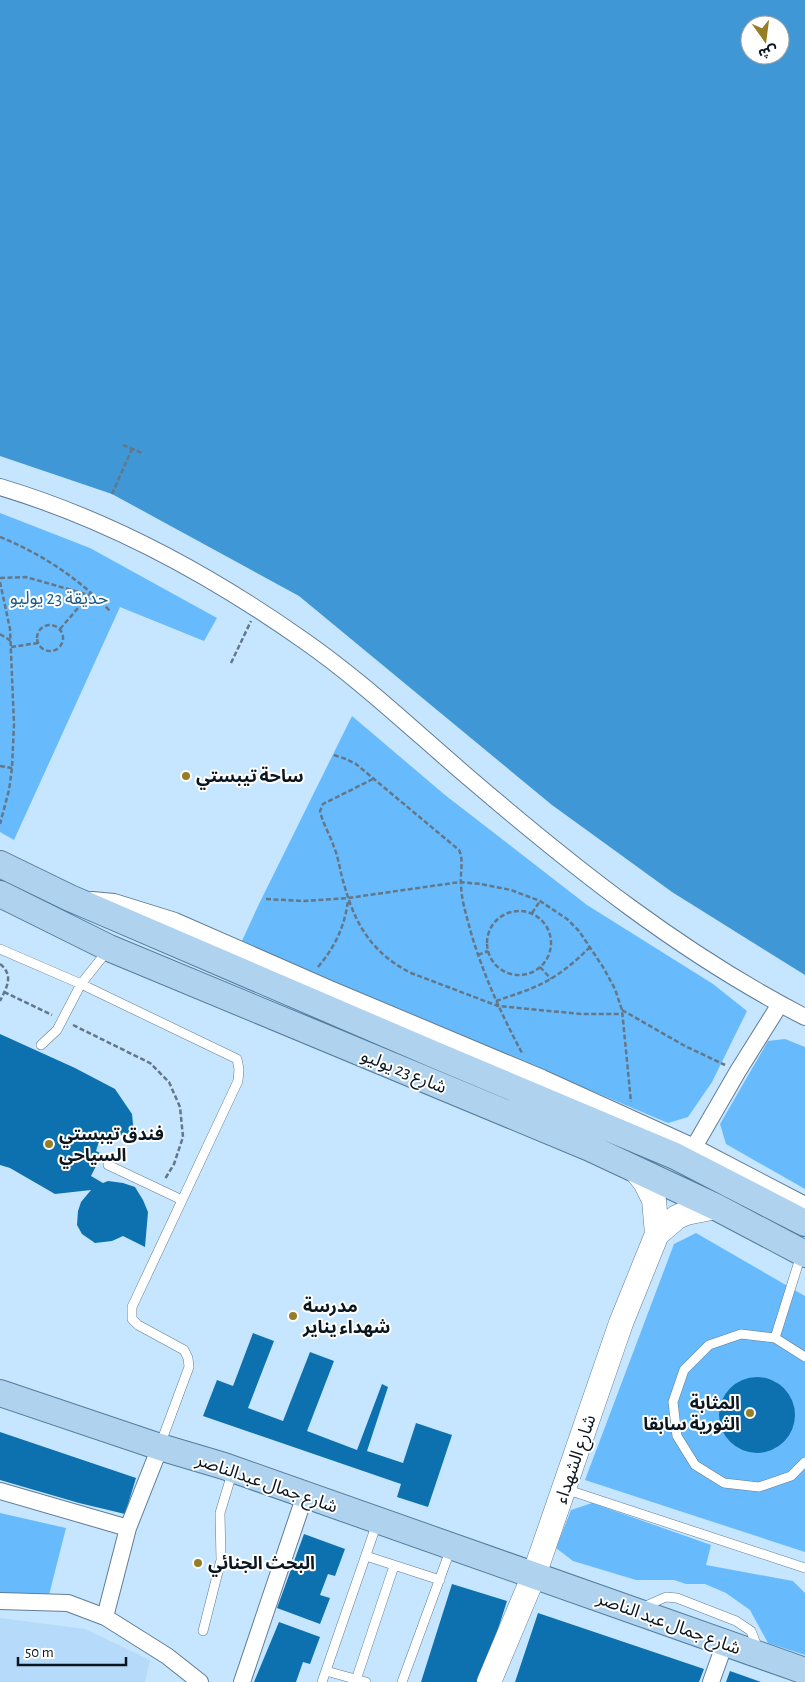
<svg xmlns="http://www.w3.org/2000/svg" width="805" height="1682" viewBox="0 0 805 1682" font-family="'Alegreya Sans','Noto Sans Arabic',sans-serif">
	<rect width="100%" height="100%" fill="#c6e5ff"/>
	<path fill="#b6dafa" d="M0,1618L85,1629L150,1660L145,1682H0Z"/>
	<path fill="#67bbfc" d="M0,513L90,548L217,618L204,641L120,607L14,840L0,832Z
		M352,716L445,795L587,905L713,984L747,1011L712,1082L688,1117L668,1123L241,943L259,904Z
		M785,1039L805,1047V1189L726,1144L720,1124L768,1041Z
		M696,1233L805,1296V1552L585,1480L674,1244Z
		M592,1503L711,1545L706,1565L793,1581L805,1593V1655L768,1643L750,1610L726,1593L705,1584H686L674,1580H636L573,1561L556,1548L571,1510Z
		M0,1513L66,1528L48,1599L0,1595Z"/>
	<path fill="#4097d6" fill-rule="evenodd" d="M0,0H805V975L672,892L552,805L299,596L112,494L0,456ZM750,25H780V55H750Z"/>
	<path fill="#0c71ae" d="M0,1034L75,1068L115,1089L132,1114L134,1134L100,1138L96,1151L102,1154L91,1176L103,1183L108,1181L123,1183L135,1187L143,1200L148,1212L145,1247L123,1236L112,1241L95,1243L82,1234L77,1225L78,1211L81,1202L91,1190L55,1194L10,1168L0,1165Z
		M253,1333L274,1341L248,1408L283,1421L310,1352L334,1361L307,1431L357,1450L382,1384L388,1387L367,1451L403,1463L416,1423L452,1435L428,1507L397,1497L401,1484L203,1416L217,1380L233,1386Z
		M719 1415a38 38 0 1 1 76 0a38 38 0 1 1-76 0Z
		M0,1432L136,1478L125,1514L79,1503L0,1480Z
		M304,1534L345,1549L335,1576L328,1574L320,1595L330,1598L320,1624L277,1608Z
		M452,1584L507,1601L481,1682H421Z
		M538,1613L704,1669L699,1682H515Z
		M279,1622L320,1637L310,1664L303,1662L296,1682H254Z
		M730,1671L761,1682H726Z"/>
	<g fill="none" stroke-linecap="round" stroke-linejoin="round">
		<defs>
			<path id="lane" d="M0,949L81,984L237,1059L239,1069L238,1081L132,1307V1319L138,1325L184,1350L188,1358L189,1367L160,1445
				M41,1045L57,1030L81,984L108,950
				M108,1165L182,1200
				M775,1338L801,1255
				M805,1357L775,1338L741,1334L709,1345L684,1370L673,1402L677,1436L695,1465L724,1483L759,1487L791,1476L805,1462
				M565,1489L805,1568
				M366,1556L440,1580
				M641,1608L666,1597L677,1598L736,1621L751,1631L758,1649
				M203,1631L221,1560L220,1513L233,1470
				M326,1671L366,1682
				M356,1680L394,1566
				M322,1682L377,1523
				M402,1682L451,1548"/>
			<path id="street" d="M0,487C107,519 212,576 303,640C362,681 414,731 468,777C573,867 682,954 805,1017
				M92,900L114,902L175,921L330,989L542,1078L694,1147
				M780,1004L738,1071L694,1147L805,1205
				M0,1491L128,1528
				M0,1601L68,1603L105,1617L167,1656L200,1682
				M105,1617L128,1528L160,1447
				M242,1682L305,1495
				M711,1682L725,1643"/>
			<path id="secondary" d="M657,1234L677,1217L686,1213L716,1207
				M489,1682L534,1575L621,1323L657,1234L654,1200L645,1182L634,1168"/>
			<path id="primary" d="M0,864L70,898L433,1054L675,1156L805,1223
				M0,894L109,948L590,1148L716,1207L805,1254
				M0,1393L160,1447L224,1466L805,1671"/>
		</defs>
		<use href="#lane" stroke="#617d95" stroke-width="10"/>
		<use href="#street" stroke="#617d95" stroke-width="18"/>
		<use href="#secondary" stroke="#617d95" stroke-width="25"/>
		<use href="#primary" stroke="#537d9e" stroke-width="28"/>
		<path stroke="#637788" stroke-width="2.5" stroke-dasharray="5 2.5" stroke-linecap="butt" d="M123,445L142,453
			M112,494L132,449
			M0,537C42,554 78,578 110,611
			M0,578L26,577L89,595
			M0,582L10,629L14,724L12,768L9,790L0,824
			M37 638a13 13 0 1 1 26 0a13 13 0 1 1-26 0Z
			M60,629L90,594
			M0,634L11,641
			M11,647L38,643
			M231,663L251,621
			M334,755L346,759L356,764L459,850C464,860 460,872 461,884C461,895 464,907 467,918C479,965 499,1010 522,1053
			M0,766L12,768
			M373,779L323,804L320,811C323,824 330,835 334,847C339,859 340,872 344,884C355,925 373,954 411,973L498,1006L581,1014H623
			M266,899L303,901L348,898L460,882L481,884L511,890L540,901L567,919L579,931L603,967L615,989L622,1010L631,1102
			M487 943a32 32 0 1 1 64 0a32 32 0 1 1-64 0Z
			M532,913L540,901
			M478,955L488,951
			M0,964C14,975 7,987 0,1001
			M318,967C335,947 345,926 348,900
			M540,967L551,979
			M4,992L52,1015
			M496,1001C510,996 524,992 537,986C557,977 574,963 590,947
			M622,1010L685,1046L725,1065
			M73,1025L150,1063L169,1082L180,1107L183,1137L174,1164L165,1179"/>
		<use href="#lane" stroke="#fff" stroke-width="9"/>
		<use href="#street" stroke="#fff" stroke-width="16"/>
		<use href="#secondary" stroke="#fff" stroke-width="24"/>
		<use href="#primary" stroke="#afd2ee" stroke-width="26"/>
	</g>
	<g fill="#957e26" stroke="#fff" stroke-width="2">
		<circle cx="186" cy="776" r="5"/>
		<circle cx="49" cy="1144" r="5"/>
		<circle cx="293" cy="1316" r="5"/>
		<circle cx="750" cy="1413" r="5"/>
		<circle cx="198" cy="1563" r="5"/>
	</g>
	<g text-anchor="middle" stroke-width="4" stroke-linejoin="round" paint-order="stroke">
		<g font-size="18" fill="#1e5b86" stroke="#fff">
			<text x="59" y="604">حديقة 23 يوليو</text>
		</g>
		<g font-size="18" font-weight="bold" fill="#0b161f" stroke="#fff" text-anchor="start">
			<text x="196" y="782">ساحة تيبستي</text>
			<text x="59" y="1140">فندق تيبستي<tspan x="59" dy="21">السياحي</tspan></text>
			<text x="303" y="1312">مدرسة<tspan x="303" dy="21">شهداء يناير</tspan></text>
			<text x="740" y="1409" text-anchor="end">المثابة<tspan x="740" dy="21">الثورية سابقا</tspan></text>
			<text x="208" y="1569">البحث الجنائي</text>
		</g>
		<g font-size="18" fill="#0b161f" stroke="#fff">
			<text transform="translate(404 1071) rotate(22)" y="6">شارع 23 يوليو</text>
			<text transform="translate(575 1459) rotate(-71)" y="6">شارع الشهداء</text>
			<text transform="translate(267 1483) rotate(19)" y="6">شارع جمال عبدالناصر</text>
			<text transform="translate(669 1623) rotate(20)" y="6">شارع جمال عبد الناصر</text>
		</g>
	</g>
	<g transform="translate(765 40) rotate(166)"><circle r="24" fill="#ffffff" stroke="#9da2a5"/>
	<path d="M0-4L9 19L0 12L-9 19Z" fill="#957e26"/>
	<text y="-8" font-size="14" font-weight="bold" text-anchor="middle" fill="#0b161f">ش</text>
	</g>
	<path d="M18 1657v8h108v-8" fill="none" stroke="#0b161f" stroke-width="2.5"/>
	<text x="25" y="1657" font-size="15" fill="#0b161f" stroke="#ffffff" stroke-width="4" paint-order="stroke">50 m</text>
</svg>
